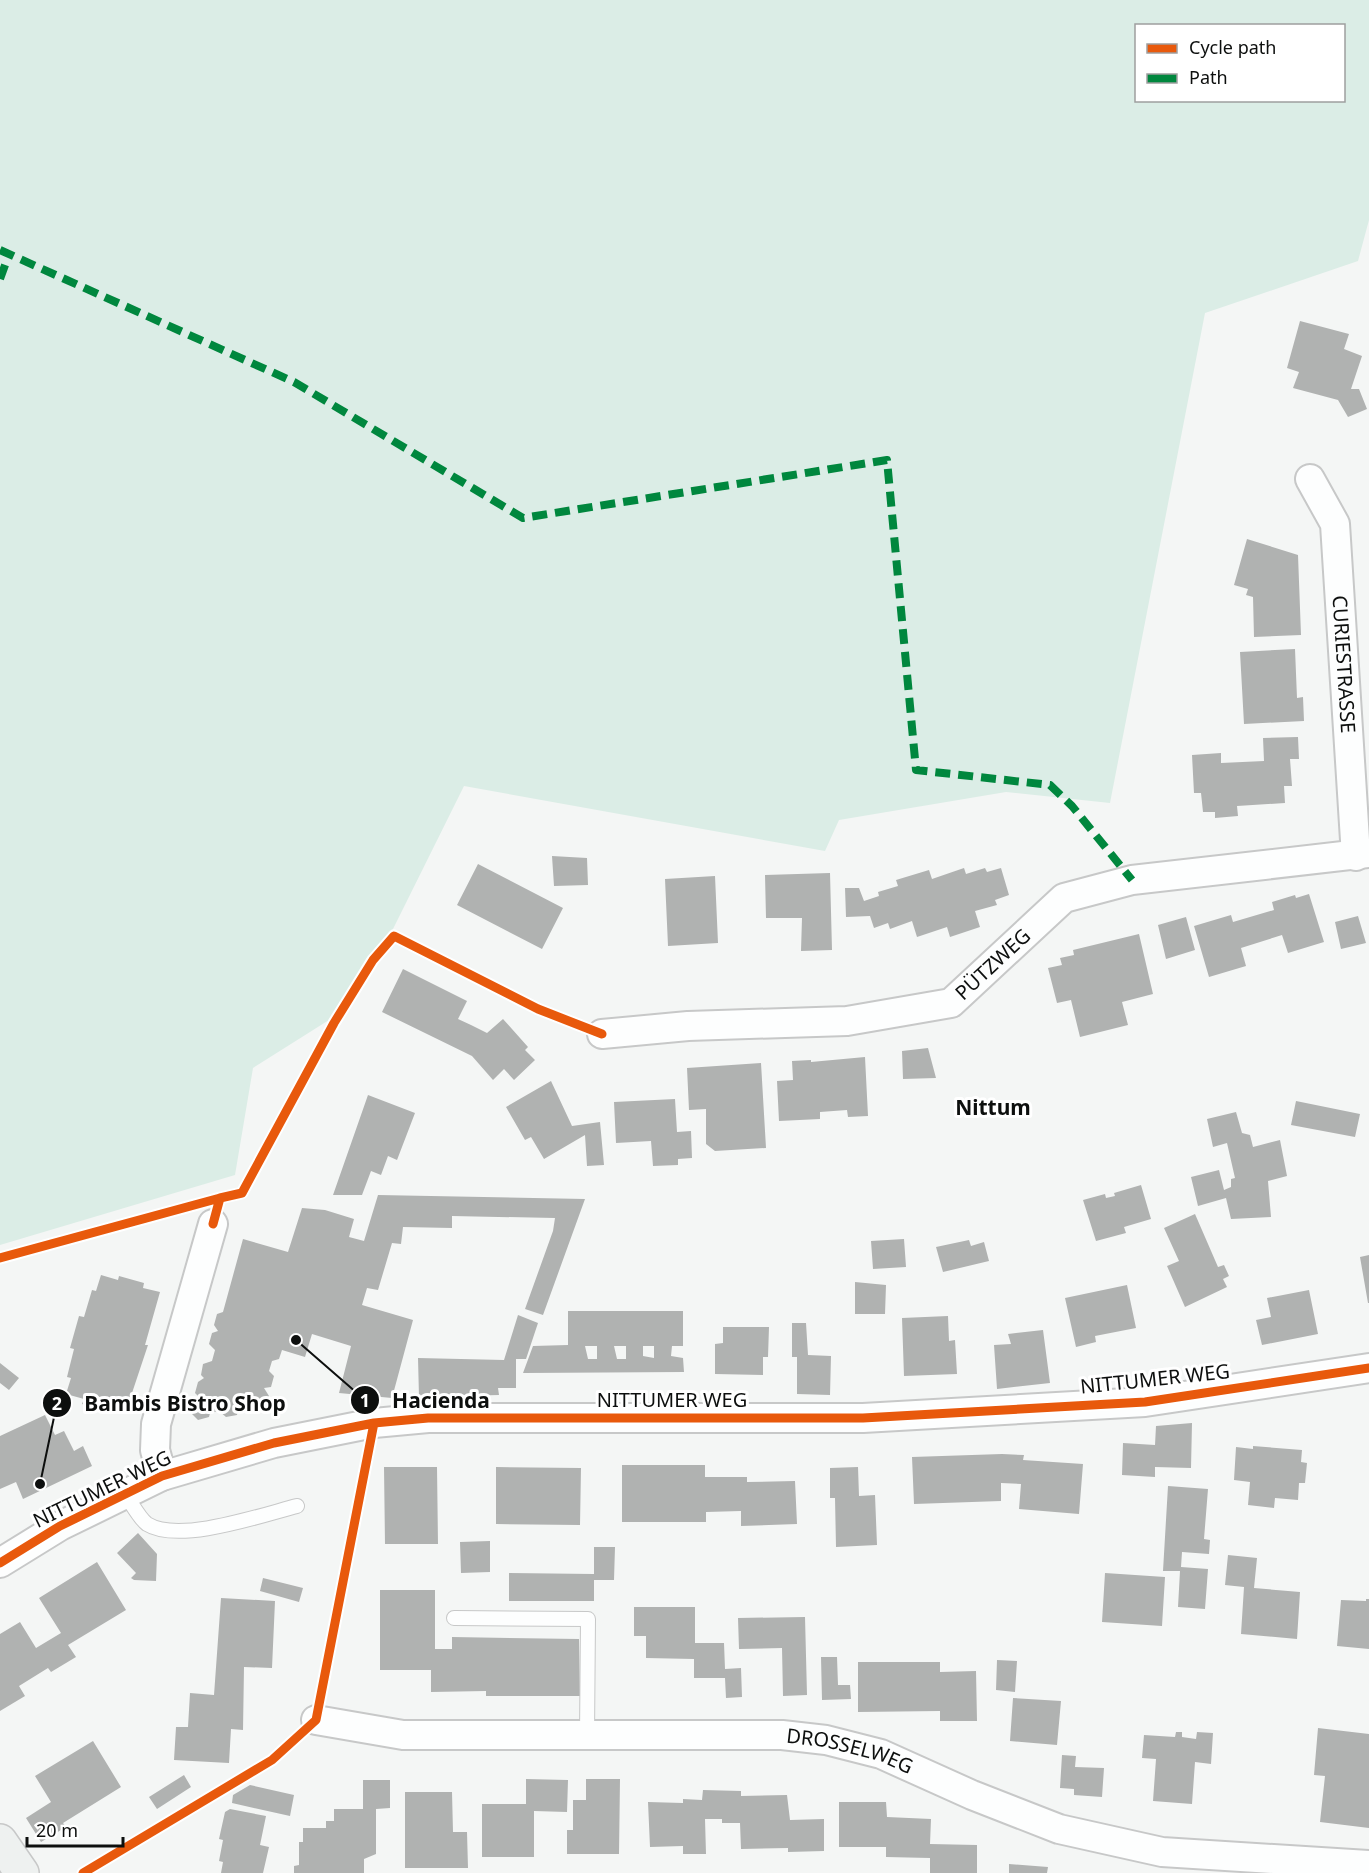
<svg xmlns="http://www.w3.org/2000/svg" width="1369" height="1873" viewBox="0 0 1369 1873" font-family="'Noto Sans',sans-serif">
	<rect width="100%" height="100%" fill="#f4f6f5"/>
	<path fill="#dbede6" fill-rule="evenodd" d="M0,0H1369V220L1358,261L1205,313L1110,803L1006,792L839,820L825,851L464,786L393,929L368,957L329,1020L253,1068L235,1175L0,1245ZM1136,26H1344V100H1136Z"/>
	<path fill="#b0b2b1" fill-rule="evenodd" d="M1300,321L1349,334L1344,349L1362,356L1351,389H1359L1367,409L1348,417L1338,400L1293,388L1299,372L1287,368Z
		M1247,539L1298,555L1301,635L1254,637L1253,597L1246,595L1248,589L1234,585Z
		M1295,649L1297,698L1303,697L1304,721L1244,724L1240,652Z
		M1298,737L1299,759H1290L1292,786H1284L1285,803L1237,806L1238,816L1215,818V812H1203L1201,793H1194L1192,755L1221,753V763L1264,761L1263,738Z
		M552,856L587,858L588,885L554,886Z
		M478,864L563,908L542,949L457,905Z
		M964,868L966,874L985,868L987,872L1001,868L1009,895L995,900L997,905L975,911L980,927L950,937L947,927L917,937L912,921L890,929L888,923L874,928L870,916L846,917L845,888H859L864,901L879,896L878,892L898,886L896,880L929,870L932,879Z
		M830,873L832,950L801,951L802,918H766L765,875Z
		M715,876L718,943L668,946L665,879Z
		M1309,894L1324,942L1288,953L1282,935L1241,948L1246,966L1209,977L1194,926L1231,915L1233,922L1274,910L1272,902L1295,895L1296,898Z
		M1358,916L1366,943L1341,949L1335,922Z
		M1186,917L1195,950L1166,959L1158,925Z
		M1139,934L1153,994L1122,1002L1128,1025L1080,1037L1071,1000L1057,1003L1048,968L1062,965L1060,958L1074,955L1073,950Z
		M403,969L467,1001L458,1019L471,1025L487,1033L503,1019L528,1047L525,1050L535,1060L514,1080L504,1069L493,1080L472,1056L382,1012Z
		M928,1048L936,1078L903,1079L902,1051Z
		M865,1057L868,1116L848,1117L847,1110L820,1112V1119L779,1121L777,1081L793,1080L792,1061L811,1060V1062Z
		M761,1063L766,1148L715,1151L706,1144V1109L689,1110L687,1068Z
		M551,1081L572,1126L600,1122L604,1165L587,1166L585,1135L544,1159L531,1137L525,1140L506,1107Z
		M368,1095L415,1113L397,1160L388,1156L381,1175L371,1171L362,1195H333Z
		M675,1099L677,1132L691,1131L692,1158L678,1159V1165L653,1166L651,1141L616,1143L614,1102Z
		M1296,1101L1360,1114L1355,1137L1291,1125Z
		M1236,1112L1242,1133L1250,1135L1253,1147L1280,1140L1287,1176L1268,1181L1271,1217L1231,1219L1226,1198L1198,1206L1191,1177L1219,1170L1224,1190L1231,1187V1179L1235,1178L1227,1143L1213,1147L1207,1119Z
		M1141,1185L1151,1219L1124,1227L1126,1233L1096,1241L1083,1200L1105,1194L1106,1198L1115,1196L1114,1193Z
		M378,1195L585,1199L543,1315L525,1309L553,1231L555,1218L452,1216V1228L403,1227L401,1244L392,1243L378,1290L367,1288L362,1305L413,1320L392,1398L339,1393L351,1346L312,1334L305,1357L282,1350L279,1359L272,1361L269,1371L274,1376L271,1387L264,1388L269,1396L265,1407L258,1412L239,1406L237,1415L226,1417L219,1411L210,1413L209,1417L198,1420L190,1412L193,1401L199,1397L195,1393L198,1382L204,1378L201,1375L203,1364L212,1361L215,1350L209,1344L212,1333L218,1331L214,1325L217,1314L223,1312L243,1239L288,1252L302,1208L325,1210L354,1219L349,1237L364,1241Z
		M1195,1214L1218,1267L1224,1265L1229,1276L1223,1279L1227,1287L1185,1307L1167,1266L1179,1261L1164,1228Z
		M904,1239L906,1267L873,1269L871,1241Z
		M969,1240L971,1246L984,1242L989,1261L943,1272L936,1247Z
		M1369,1255V1303H1368L1360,1257Z
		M101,1275L118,1280L119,1276L144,1283L143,1288L160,1292L145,1345H148L126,1411L109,1406L107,1411L82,1404L84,1399L66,1394L71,1378L67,1377L74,1349L70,1348L79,1316L84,1317L92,1290L96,1291Z
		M855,1282L886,1285L885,1314H855Z
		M1127,1285L1136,1328L1095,1336L1096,1342L1076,1347L1065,1298Z
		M1309,1290L1318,1334L1262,1345L1256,1320L1271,1317L1267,1298Z
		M568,1311H683V1346H672L671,1356L683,1358L684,1372L523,1373L533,1346L568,1345ZM585,1346H597V1359H588ZM614,1346H626V1359H617ZM643,1346H654V1358L643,1356Z
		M518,1315L538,1323L526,1359H516V1388H498L499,1395L419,1397L418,1358L504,1360Z
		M948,1316L949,1341L955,1340L957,1374L904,1376L902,1318Z
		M792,1323H806L808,1355L831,1356L830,1395L797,1394V1357H792Z
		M723,1327H769L768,1357H763V1375L715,1374V1344L723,1343Z
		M1043,1330L1050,1383L997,1389L994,1345L1011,1344L1008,1334Z
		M0,1363L19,1378L9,1390L0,1383Z
		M45,1415L55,1435L64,1431L74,1451L83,1446L92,1466L23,1499L16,1482L0,1489V1436Z
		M1192,1423L1191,1468L1155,1467V1477L1122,1475L1123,1443L1155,1445L1156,1426Z
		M1253,1446L1302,1450L1301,1462L1307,1463L1305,1483H1299L1298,1500L1275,1498L1274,1508L1248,1505L1250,1482L1234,1480L1236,1447L1253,1449Z
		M1002,1454L1024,1455L1023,1460L1083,1464L1079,1514L1019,1509L1021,1484L1001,1483V1501L914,1504L912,1457Z
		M622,1465H705V1477H747V1482L795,1481L797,1524L741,1526V1511L706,1512V1522H622Z
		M384,1467H437L438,1544H385Z
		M496,1467L581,1468L580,1525L496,1524Z
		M858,1467L859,1496L875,1495L877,1545L836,1547L835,1498H830V1468Z
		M1168,1486L1208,1489L1204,1539L1210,1540L1209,1554L1182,1552L1181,1567L1208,1569L1205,1609L1178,1607L1180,1571H1163Z
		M138,1533L157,1554L156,1581L134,1580L131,1578L136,1573L117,1553Z
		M490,1541V1572L461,1573L460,1542Z
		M594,1547H615L614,1580H594V1601H509V1573L594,1574Z
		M1228,1555L1257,1558L1254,1588L1300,1592L1297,1639L1241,1634L1244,1587L1225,1585Z
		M97,1562L126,1610L68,1645L76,1657L51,1672L48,1668L19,1686L25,1696L0,1711V1634L20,1622L36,1648L61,1633L39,1598Z
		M1105,1573L1165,1577L1162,1626L1102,1622Z
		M263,1578L303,1588L299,1602L260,1591Z
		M380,1590H435V1649H452V1637L579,1639L580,1696H486V1691L431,1692V1670H380Z
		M221,1598L275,1601L272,1668L244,1667L243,1730L231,1729L229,1763L174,1760L176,1727H188L190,1693L214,1695Z
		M1366,1599H1369V1649L1337,1646L1341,1600L1366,1601Z
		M634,1607H695V1643H724L725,1669L741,1668L742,1697L726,1698L725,1678H694V1659L646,1658V1636H634Z
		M805,1617L807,1695L783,1696L782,1648L739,1649L738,1618Z
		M821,1657H837L838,1685H850L851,1699L822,1700Z
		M997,1660L1017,1661L1015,1692L996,1690Z
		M858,1662H940V1672L976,1671L977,1721H940V1711L858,1712Z
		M1013,1698L1061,1701L1057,1745L1010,1741Z
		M1318,1728L1369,1734V1828L1320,1822L1325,1776L1314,1775Z
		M1176,1732H1182V1737L1196,1739L1197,1732L1213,1733L1211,1764L1195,1762L1192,1804L1153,1801L1156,1759L1142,1758L1144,1735L1175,1737Z
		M93,1741L121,1787L63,1823L66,1827L41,1842L26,1818L51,1802L35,1776Z
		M1062,1755L1076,1756L1075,1767L1104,1768L1102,1797L1074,1795V1789L1060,1788Z
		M184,1775L191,1787L157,1809L149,1797Z
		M526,1779L568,1780L567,1812L534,1811V1857H482V1804H526Z
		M586,1779H620L619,1854H567V1830H573V1800H586Z
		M363,1780H390V1808L376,1809V1854L364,1859V1873H294V1866L299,1865V1842H303V1828H326V1821H334V1809H363Z
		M250,1785L294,1795L290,1816L232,1803L233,1795Z
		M703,1790L741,1791V1796L787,1795L790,1820L824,1819V1851L788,1852V1848L741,1849L740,1823H722V1819H705L706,1854H683V1846L650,1847L648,1802L683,1803V1799L702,1800Z
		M405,1792H452L453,1832H467L468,1868H405Z
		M839,1802H886L887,1817L931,1819L930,1844L977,1845V1873H930V1858L886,1857V1847H839Z
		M230,1809L266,1816L260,1845L269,1847L263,1873H221L223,1862L219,1861L223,1840L219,1839L225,1812Z
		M1009,1864L1048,1867L1047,1873H1009Z"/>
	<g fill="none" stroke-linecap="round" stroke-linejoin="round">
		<defs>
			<path id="lane" d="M125,1494C131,1502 139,1518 147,1524C179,1544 262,1515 297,1506
				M454,1618L588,1619L587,1735"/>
			<g id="street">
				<path id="s1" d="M1310,479L1335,524L1356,856"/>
				<path id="s2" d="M602,1034L688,1026L847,1021L951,1003L1064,898L1132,880L1369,853"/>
				<path d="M162,1476L155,1450L156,1424L213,1224"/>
				<path d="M0,1563L60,1526L162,1476L274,1443L374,1423L428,1418H863L1145,1402L1369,1368"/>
				<path id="s3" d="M316,1720L403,1735H782L826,1740L881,1754L972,1795L1059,1829L1162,1852L1369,1865"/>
			</g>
			<path id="secondary" d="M0,1841L22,1873"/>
		</defs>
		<use href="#lane" stroke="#c7c8c8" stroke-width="16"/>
		<use href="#street" stroke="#c7c8c8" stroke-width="32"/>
		<use href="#secondary" stroke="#c7c8c8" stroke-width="36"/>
		<use href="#lane" stroke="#fdfefe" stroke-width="14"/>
		<use href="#street" stroke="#fdfefe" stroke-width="28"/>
		<use href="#secondary" stroke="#eef1f0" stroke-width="33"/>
		<path stroke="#00873e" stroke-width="8" stroke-dasharray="15 8" stroke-linecap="butt" d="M0,250L294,382L523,518L887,460L916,770L1050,785L1072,806L1132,880
			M0,279L9,254"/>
		<defs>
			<path id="cycleway" d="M213,1224L220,1198L242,1193L334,1023L373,960L394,936L538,1009L602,1034
				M0,1258L220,1198
				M0,1563L60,1526L162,1476L274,1443L374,1423L428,1418H863L1145,1402L1369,1368
				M83,1873L272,1760L316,1720L374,1423"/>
		</defs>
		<use href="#cycleway" stroke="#fff" stroke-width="13"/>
		<use href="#cycleway" stroke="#e8590c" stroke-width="9"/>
	</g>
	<g text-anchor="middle" stroke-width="6" stroke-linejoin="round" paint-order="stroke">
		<g font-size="20" fill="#0d0f0e" stroke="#fff">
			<text dy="7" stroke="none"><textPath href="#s1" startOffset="192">CURIESTRASSE</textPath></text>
			<text dy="7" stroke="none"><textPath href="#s2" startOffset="408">PÜTZWEG</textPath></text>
			<text transform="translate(1155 1379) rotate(-6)" y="7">NITTUMER WEG</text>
			<text x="672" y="1407">NITTUMER WEG</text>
			<text transform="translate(102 1489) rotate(-26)" y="7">NITTUMER WEG</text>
			<text dy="7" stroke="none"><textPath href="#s3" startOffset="537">DROSSELWEG</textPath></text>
		</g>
		<g font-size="21" font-weight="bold" fill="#0d0f0e" stroke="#fff">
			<text x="993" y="1115">Nittum</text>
		</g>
	</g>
	<path fill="none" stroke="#0d0f0e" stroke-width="2" d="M296 1340L365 1400M40 1484L57 1403"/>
	<g fill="#0d0f0e" stroke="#fff" stroke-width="2">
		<circle cx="296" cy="1340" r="6"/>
		<circle cx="40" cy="1484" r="6"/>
		<circle cx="365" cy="1400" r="15"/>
		<circle cx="57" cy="1403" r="15"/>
	</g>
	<g font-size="18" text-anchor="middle" font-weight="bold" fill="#fff">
		<text x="365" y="1407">1</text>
		<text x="57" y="1410">2</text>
	</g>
	<g font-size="21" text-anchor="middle" font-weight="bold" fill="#0d0f0e" stroke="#fff" stroke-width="6" stroke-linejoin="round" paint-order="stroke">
		<text x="441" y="1408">Hacienda</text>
		<text x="185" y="1411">Bambis Bistro Shop</text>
	</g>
	<rect x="1135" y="24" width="210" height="78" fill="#ffffff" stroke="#9e9f9f" stroke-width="1.5"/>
	<rect x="1147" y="44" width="30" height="9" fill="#e8590c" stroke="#9e9f9f" stroke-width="1.5"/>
	<text x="1189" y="54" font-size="18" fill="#0d0f0e">Cycle path</text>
	<rect x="1147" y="74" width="30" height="9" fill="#00873e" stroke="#9e9f9f" stroke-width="1.5"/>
	<text x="1189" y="84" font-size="18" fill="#0d0f0e">Path</text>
	<path d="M27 1837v9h96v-9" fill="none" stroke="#0d0f0e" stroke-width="3"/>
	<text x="36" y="1837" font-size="18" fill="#0d0f0e" stroke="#ffffff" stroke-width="4.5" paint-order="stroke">20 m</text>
</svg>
